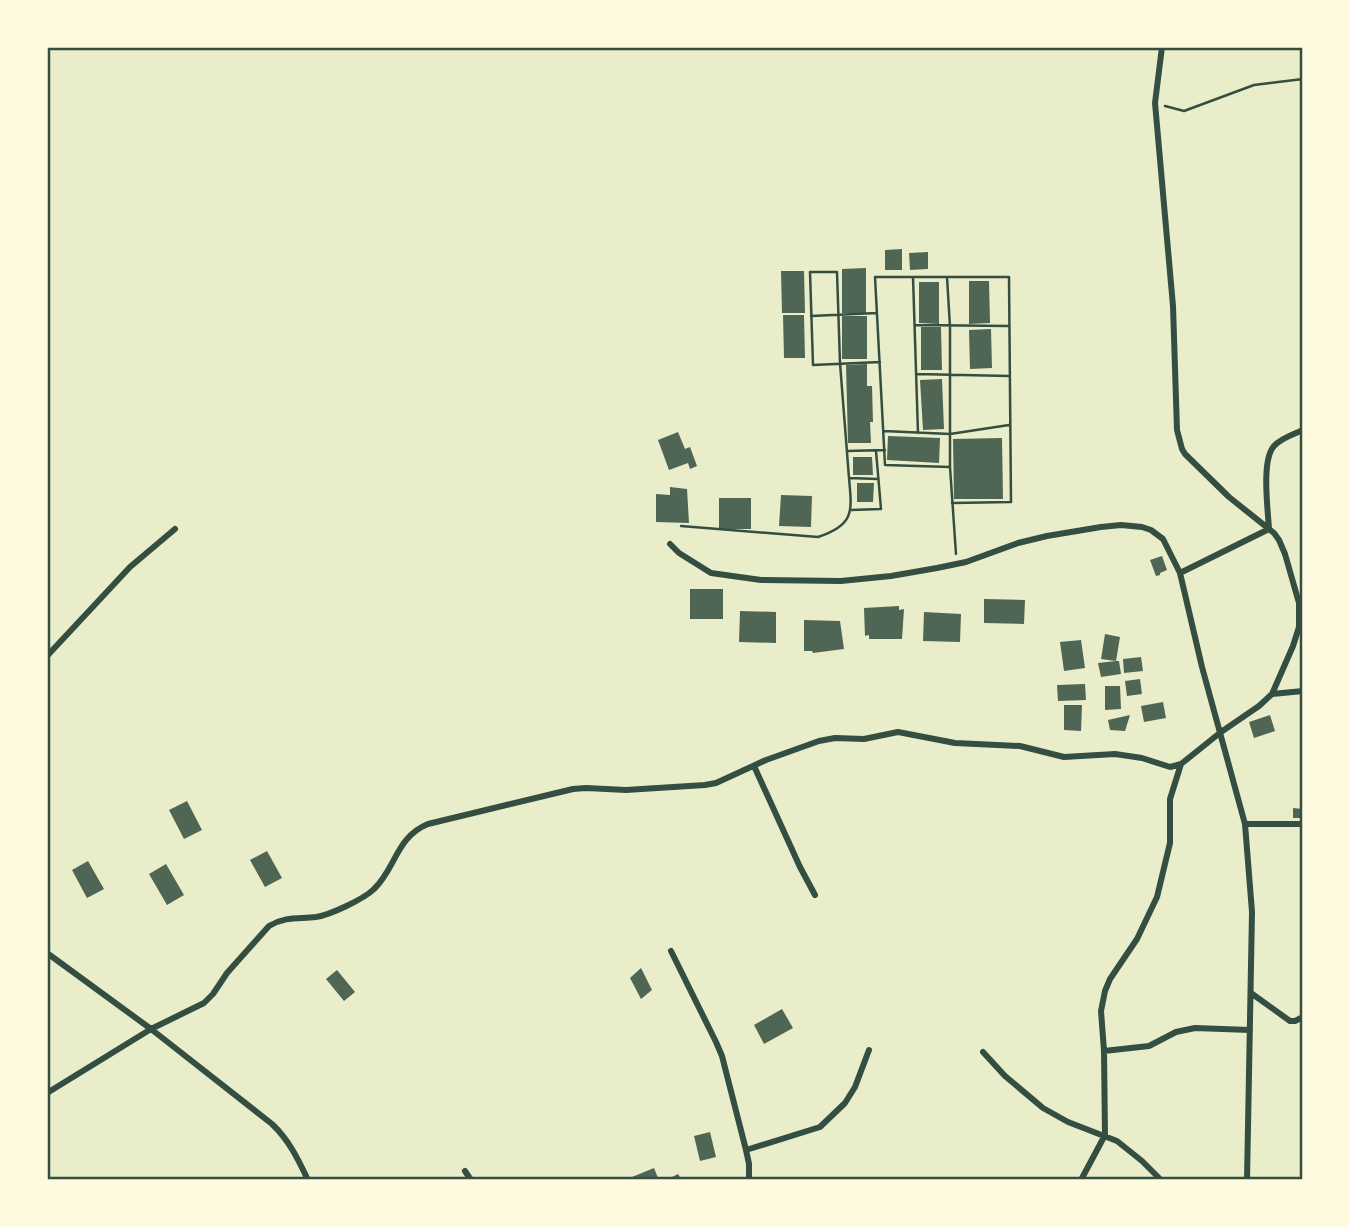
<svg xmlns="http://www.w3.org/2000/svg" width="1350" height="1227" viewBox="0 0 1350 1227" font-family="Poppins,sans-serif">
	<rect width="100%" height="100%" fill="#e9edc9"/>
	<path fill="#4f6655" d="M902,249V270H885V250Z
		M928,252V269L910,270L909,253Z
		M866,268V313H842V269Z
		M781,271H804L805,313H782Z
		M969,281H989L990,323L969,324Z
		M919,282H939V324L919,323Z
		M783,315H804L805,358H784Z
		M842,316H867V359H842Z
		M921,327H941L942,370H921Z
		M991,329L992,368L970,369L969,330Z
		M867,364V386H872L873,422H870L871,443H848L846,365Z
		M942,379L944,429L923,430L920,380Z
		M678,432L685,449L690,447L697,466L690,469L688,463L669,470L658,440Z
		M888,436L940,438L939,463L887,460Z
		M1002,438L1003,499H954L953,439Z
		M853,457H872L873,475H853Z
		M857,483H874L873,502H857Z
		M670,487L687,489L689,523L656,522V494L670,495Z
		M781,495L812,496L811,527L779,526Z
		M719,498H751V529H719Z
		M1162,556L1167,570L1160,573V575L1156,576L1150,560Z
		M690,589H723V619H690Z
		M984,599L1025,600L1024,624L984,623Z
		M899,606V610L904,609L902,639H869V635L865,636L864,608Z
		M740,611L776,612V643L739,642Z
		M924,612L961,614L960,642L923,641Z
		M804,620L840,621L844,649L813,653L812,651H804Z
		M1105,634L1120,637L1116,661H1119L1121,674L1101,677L1098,663L1116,661L1101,659Z
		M1081,640L1085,668L1064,671L1060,642Z
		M1141,657L1143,671L1124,673L1123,659Z
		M1140,679L1142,694L1127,696L1125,681Z
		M1085,684L1086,700L1058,701L1057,685Z
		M1105,686H1120L1121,709L1105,710Z
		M1163,702L1166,718L1144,722L1141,706Z
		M1064,705H1082L1081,731L1064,730Z
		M1130,715L1125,731L1110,730L1108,720Z
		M1270,715L1275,731L1254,738L1249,722Z
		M187,801L202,830L184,839L169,810Z
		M1293,808L1303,809V818H1293Z
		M267,851L282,878L265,887L250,860Z
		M88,861L104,889L87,898L72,870Z
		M166,864L184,895L167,905L149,874Z
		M641,968L652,990L641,999L630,978Z
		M337,970L355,992L344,1001L326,979Z
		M782,1009L793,1028L764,1044L754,1025Z
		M710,1132L716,1157L700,1161L694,1136Z
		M654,1168L658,1178L655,1180H633L632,1177Z
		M678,1174L682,1180H666Z"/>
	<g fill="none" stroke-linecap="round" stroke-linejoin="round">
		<path stroke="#344e41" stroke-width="2.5" d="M1165,106L1184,111L1254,85L1303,79
			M913,277L918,433
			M947,277L950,327V467L885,465L875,277H1009L1011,502L952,503
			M811,316L877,313
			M915,325L1009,326
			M916,374L1009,376
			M884,431L950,434L1009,425
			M847,451L885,450
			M950,467L956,554
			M878,479L849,478L840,363L837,272H810L813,365L880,362
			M851,510L881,509L876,451
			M681,526L818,537C855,525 852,511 849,478"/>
		<path stroke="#344e41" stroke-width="6" d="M670,544L679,553L711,573L761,580L841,581L891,576L937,568L966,562L1018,543L1047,536L1101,527L1121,525L1142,527L1151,530L1163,539L1180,573L1202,667L1245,824L1252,912L1247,1180
			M1180,573L1269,529C1268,510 1261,460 1274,446C1281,438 1294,434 1303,430
			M47,656L130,567L175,529
			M1272,694L1303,691
			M754,766L800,867L815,895
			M1245,824H1303
			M671,951L716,1042L722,1056L746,1150L749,1164V1180
			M47,953L151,1029L272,1124C289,1140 298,1159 308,1180
			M1251,993L1290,1021H1295L1303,1017
			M1104,1051L1149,1046L1176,1032L1195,1028L1250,1030
			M983,1052L1005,1076L1043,1108L1068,1122L1117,1141L1142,1161L1161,1180
			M47,1093L151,1029L204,1003L213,994L227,973L269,926C286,916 298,919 316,917C330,915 364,899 374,889C396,868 396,837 428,824L573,789L586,788L626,790L705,785L716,783L766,760L819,741L835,738L864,739L898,732L955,743L1020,746L1064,757L1115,754L1142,758L1170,767L1181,764L1221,732L1259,706L1272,694L1293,646L1299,627V603L1285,554L1279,540L1274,533L1229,497L1185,454L1182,449L1177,430L1173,306L1155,103L1162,47
			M746,1150L820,1127L845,1103L855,1087L869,1050
			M465,1171L471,1180
			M1081,1180L1105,1135L1104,1051L1101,1011L1105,991L1110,979L1137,939L1157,897L1170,843V799L1181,764"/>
	</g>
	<rect width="1350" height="1227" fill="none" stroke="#fefae0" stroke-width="98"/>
	<rect x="49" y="49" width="1252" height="1129" fill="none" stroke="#344e41" stroke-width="2.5"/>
</svg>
